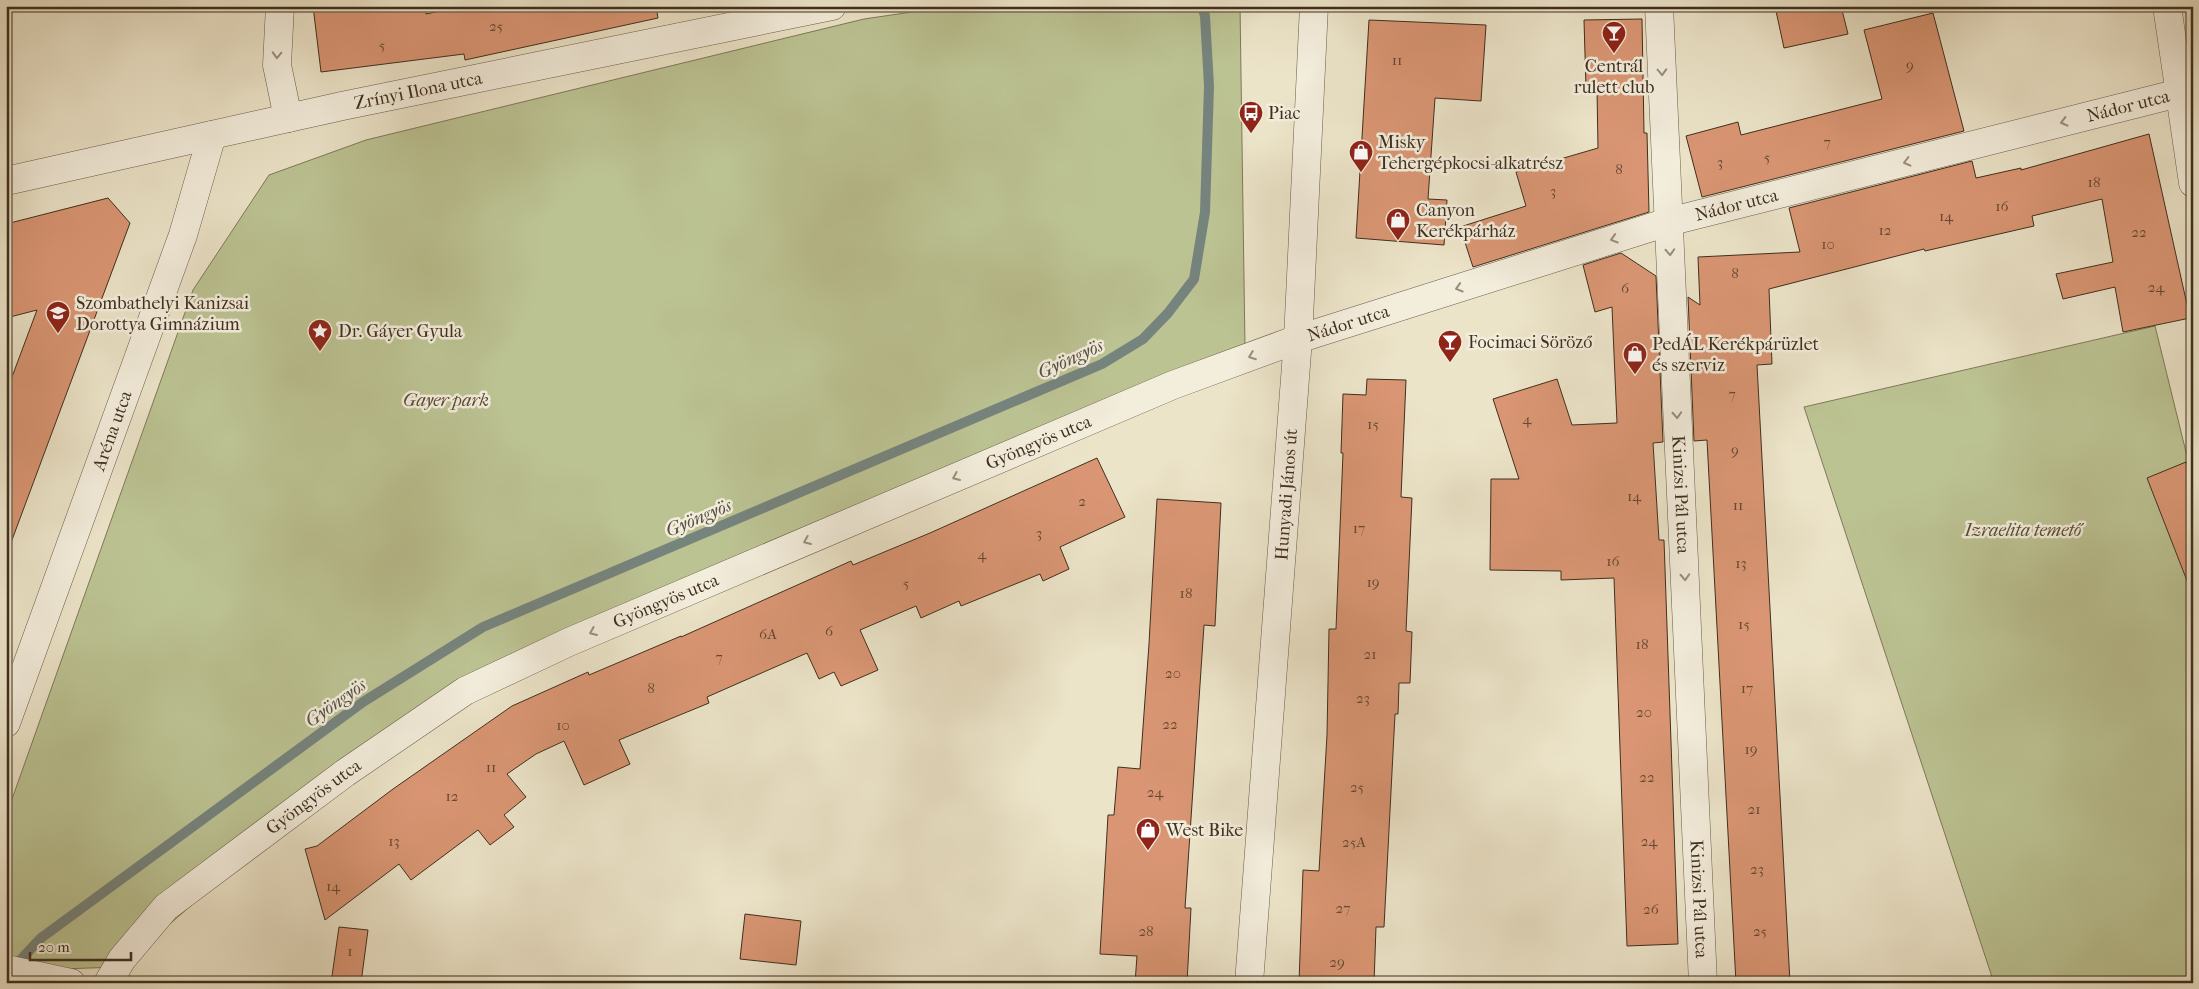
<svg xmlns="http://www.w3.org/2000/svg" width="2199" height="989" viewBox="0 0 2199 989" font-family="'IM FELL French Canon',serif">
	<rect width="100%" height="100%" fill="#ece4c9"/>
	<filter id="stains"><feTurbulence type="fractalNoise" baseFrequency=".004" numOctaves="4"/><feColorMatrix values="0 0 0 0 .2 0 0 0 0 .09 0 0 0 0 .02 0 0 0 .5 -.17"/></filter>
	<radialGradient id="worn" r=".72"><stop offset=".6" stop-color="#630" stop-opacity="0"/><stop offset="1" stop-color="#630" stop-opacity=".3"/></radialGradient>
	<path fill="#bcc393" stroke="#7e7958" d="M953,6H1240L1245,347L595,631L342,775L120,967L29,970L6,955V816L193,290L269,175L366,140L864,19Z
		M2155,326L2186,452L2193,466V983H1994L1804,407Z"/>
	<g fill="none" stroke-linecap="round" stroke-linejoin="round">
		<path stroke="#76847e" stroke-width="10" d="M13,968L41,938L363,702L483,627L1102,364L1143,339L1168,313L1194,279L1205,212L1209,86L1205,16L1202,6"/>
	</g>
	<path fill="#da9674" stroke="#3f2f1e" d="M313,6H425L426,14L464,6H656L658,18L465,60L464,54L321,72Z
		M1797,6H1841L1848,34L1784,48L1776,11Z
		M1933,13L1964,131L1702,197L1686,136L1738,122L1741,135L1882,99L1864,30Z
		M1642,19L1644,133H1647L1649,212L1473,267L1460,227L1526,206L1516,172L1598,148L1597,89H1586L1584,20Z
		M1369,20L1486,25L1481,101L1435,98L1428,199L1447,200L1444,245L1356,238Z
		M2149,134L2190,318L2123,332L2115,287L2063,299L2056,274L2113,262L2102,199L2032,216L2034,226L1925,251L1924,249L1769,289L1772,364L1757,365L1790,983H1736L1707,440L1694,441L1688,297L1700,305L1698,257L1800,252L1789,208L1972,161L1976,178L2021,168V170Z
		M108,198L130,223L9,548L6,547V393L37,310L6,318V224Z
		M1621,253L1656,276L1663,442L1653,443L1659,540H1664L1678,944L1627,946L1614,578L1561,580V571L1490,570L1491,479H1519L1493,399L1557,379L1572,425L1617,423L1612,307L1595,312L1583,265Z
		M1367,379L1406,380L1401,497L1412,498L1406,631L1412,632L1410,683H1399L1398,714H1395L1384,927H1376L1374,983H1299L1303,870L1319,871L1327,735L1329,629H1336L1343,453H1341L1343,394L1366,395Z
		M1097,458L1125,517L1060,547L1069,569L1043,581L1040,574L961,606L959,601L921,618L916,606L860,630L878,670L841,686L834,672L819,679L807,653L707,697L709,703L619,740L630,764L584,785L564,741L536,754L507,774L526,797L504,815L514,827L490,845L478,830L411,880L399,864L325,920L305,849L317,846L393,789L512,706L588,672L589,675L681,636V637L851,561L853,565L930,533Z
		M2186,462L2193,479V590L2191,591L2147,478Z
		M1157,499L1221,503L1215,626L1204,625L1185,908H1191L1187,983H1135L1137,956L1100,954L1108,815H1114L1118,767L1140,769L1149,644Z
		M745,914L801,921L796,965L740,959Z
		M339,927L368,930L361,983H331Z"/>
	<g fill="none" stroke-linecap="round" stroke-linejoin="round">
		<defs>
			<g id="minor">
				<path d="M280,6L277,65L288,118"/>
				<path id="s1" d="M1659,6L1703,983"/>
				<path d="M2167,6L2193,183"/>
				<path id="s2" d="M6,181L342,106L832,6"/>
				<path id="s3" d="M6,723L183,235L212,135"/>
				<path d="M6,969L71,983"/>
				<path id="s4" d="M108,983L122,959L166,907L345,773L465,691L569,642L1173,385L1298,339L1668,222L2179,93"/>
			</g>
			<g id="tertiary">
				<path id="s5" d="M1249,983L1298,339L1314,6"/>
			</g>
		</defs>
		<use href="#minor" stroke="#6a5c49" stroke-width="29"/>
		<use href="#tertiary" stroke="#6a5c49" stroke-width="29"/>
		<use href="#minor" stroke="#f3eddc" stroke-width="28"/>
		<use href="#tertiary" stroke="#f3eddc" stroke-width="28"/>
	</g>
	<defs><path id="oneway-chevron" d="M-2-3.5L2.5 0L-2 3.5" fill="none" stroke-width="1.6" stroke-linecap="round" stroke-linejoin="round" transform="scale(1.25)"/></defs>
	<g stroke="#998e7d">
		<use href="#oneway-chevron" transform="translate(277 55) rotate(92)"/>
		<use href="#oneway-chevron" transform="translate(1662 72) rotate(88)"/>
		<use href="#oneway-chevron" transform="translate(2064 122) rotate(166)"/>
		<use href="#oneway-chevron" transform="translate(1907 162) rotate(166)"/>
		<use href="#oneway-chevron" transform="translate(1614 239) rotate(163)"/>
		<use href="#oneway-chevron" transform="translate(1670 252) rotate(87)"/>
		<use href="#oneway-chevron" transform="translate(1459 288) rotate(163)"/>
		<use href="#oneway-chevron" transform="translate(1252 356) rotate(159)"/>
		<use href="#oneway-chevron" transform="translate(1677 415) rotate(87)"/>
		<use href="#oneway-chevron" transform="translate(956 477) rotate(157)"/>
		<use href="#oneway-chevron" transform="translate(807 541) rotate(157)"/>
		<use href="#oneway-chevron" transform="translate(1685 577) rotate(87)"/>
		<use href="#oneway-chevron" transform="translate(593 632) rotate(157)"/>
	</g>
	<defs>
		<symbol id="bar-pin" viewBox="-11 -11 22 30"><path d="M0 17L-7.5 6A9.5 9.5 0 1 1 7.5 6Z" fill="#8f2418" stroke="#f3eddc"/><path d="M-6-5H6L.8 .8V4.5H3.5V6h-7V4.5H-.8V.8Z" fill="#fff"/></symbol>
		<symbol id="bus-pin" viewBox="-11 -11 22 30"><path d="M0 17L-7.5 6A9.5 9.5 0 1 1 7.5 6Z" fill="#8f2418" stroke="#f3eddc"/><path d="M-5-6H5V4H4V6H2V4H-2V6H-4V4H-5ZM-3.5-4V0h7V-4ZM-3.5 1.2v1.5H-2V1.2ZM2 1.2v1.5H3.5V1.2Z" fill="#fff"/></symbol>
		<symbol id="shop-pin" viewBox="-11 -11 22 30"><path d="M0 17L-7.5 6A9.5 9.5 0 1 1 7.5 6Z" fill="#8f2418" stroke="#f3eddc"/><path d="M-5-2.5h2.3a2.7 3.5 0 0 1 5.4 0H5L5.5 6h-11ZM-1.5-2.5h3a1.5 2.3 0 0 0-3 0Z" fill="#fff"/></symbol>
		<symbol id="school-pin" viewBox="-11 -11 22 30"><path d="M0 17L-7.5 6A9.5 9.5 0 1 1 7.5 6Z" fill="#8f2418" stroke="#f3eddc"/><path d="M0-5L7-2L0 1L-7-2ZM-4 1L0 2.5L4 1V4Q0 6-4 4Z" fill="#fff"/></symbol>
		<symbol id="sight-pin" viewBox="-11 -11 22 30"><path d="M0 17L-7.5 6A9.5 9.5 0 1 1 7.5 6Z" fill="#8f2418" stroke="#f3eddc"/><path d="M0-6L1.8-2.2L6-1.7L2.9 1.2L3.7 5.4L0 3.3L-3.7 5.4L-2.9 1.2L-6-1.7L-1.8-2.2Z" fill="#fff"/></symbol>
	</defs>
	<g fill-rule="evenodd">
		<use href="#bar-pin" x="1600" y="19" width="28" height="38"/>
		<use href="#bus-pin" x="1237" y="99" width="28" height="38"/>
		<use href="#shop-pin" x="1347" y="138" width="28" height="38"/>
		<use href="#shop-pin" x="1384" y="206" width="28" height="38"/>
		<use href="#school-pin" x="44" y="299" width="28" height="38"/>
		<use href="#sight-pin" x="306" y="317" width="28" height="38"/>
		<use href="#bar-pin" x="1436" y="328" width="28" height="38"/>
		<use href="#shop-pin" x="1621" y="340" width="28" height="38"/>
		<use href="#shop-pin" x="1134" y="816" width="28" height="38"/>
	</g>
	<g text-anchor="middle" stroke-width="5" stroke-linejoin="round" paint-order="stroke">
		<g font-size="15" fill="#664934">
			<text x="496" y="31">25</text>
			<text x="382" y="50">5</text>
			<text x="1397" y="65">11</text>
			<text x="1910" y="70">9</text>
			<text x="1827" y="147">7</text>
			<text x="1767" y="162">5</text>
			<text x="1720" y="167">3</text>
			<text x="1619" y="174">8</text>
			<text x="2094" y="187">18</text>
			<text x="1553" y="196">3</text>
			<text x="2002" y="211">16</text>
			<text x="1946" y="221">14</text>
			<text x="1885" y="235">12</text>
			<text x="2139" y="237">22</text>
			<text x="1828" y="249">10</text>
			<text x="1735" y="278">8</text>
			<text x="2156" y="292">24</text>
			<text x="1625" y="293">6</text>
			<text x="1732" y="399">7</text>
			<text x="1527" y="424">4</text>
			<text x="1373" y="429">15</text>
			<text x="1735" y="455">9</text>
			<text x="1634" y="501">14</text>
			<text x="1082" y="506">2</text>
			<text x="1738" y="510">11</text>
			<text x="1359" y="533">17</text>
			<text x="1039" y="538">3</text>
			<text x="982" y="559">4</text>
			<text x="1613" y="566">16</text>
			<text x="1741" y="568">13</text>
			<text x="1373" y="587">19</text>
			<text x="906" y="588">5</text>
			<text x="1186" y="598">18</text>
			<text x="1744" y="629">15</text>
			<text x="829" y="636">6</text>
			<text x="768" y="639">6A</text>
			<text x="1642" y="649">18</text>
			<text x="1370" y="659">21</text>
			<text x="719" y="662">7</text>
			<text x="1173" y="678">20</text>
			<text x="651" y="693">8</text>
			<text x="1747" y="693">17</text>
			<text x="1363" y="703">23</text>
			<text x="1644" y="717">20</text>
			<text x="1170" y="729">22</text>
			<text x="563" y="730">10</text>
			<text x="1751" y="754">19</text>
			<text x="491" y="772">11</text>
			<text x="1647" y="782">22</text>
			<text x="1357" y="792">25</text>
			<text x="1155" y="797">24</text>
			<text x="452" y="801">12</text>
			<text x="1754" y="814">21</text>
			<text x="394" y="846">13</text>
			<text x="1649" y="846">24</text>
			<text x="1354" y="847">25A</text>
			<text x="1757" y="874">23</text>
			<text x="333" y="891">14</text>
			<text x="1343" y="913">27</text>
			<text x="1651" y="914">26</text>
			<text x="1146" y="936">28</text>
			<text x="1760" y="936">25</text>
			<text x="350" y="956">1</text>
			<text x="1337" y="967">29</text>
		</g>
		<g font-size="18" fill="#3f2f1e" stroke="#f3eddc" text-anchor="start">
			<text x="1614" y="72" text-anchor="middle">Centrál<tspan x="1614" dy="21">rulett club</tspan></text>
			<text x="1268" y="119">Piac</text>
			<text x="1378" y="148">Misky<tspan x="1378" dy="21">Tehergépkocsi-alkatrész</tspan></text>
			<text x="1416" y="216">Canyon<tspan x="1416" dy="21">Kerékpárház</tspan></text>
			<text x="76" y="309">Szombathelyi Kanizsai<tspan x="76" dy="21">Dorottya Gimnázium</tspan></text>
			<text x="338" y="337">Dr. Gáyer Gyula</text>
			<text x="1468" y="348">Focimaci Söröző</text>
			<text x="1652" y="350">PedÁL Kerékpárüzlet<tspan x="1652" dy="21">és szerviz</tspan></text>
			<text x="1166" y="836">West Bike</text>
		</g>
		<g font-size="18" fill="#3f2f1e" stroke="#f3eddc">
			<text dy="6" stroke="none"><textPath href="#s2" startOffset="422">Zrínyi Ilona utca</textPath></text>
			<text dy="6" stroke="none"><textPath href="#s4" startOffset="2232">Nádor utca</textPath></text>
			<text dy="6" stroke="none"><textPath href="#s4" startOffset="1828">Nádor utca</textPath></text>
			<text dy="6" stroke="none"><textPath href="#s4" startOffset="1422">Nádor utca</textPath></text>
			<text dy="6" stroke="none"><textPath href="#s3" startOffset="311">Aréna utca</textPath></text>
			<text dy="6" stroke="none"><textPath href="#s4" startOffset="1090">Gyöngyös utca</textPath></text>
			<text dy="6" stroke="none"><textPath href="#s5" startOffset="490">Hunyadi János út</textPath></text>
			<text dy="6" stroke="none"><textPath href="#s1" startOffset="489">Kinizsi Pál utca</textPath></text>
			<text dy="6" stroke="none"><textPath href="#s4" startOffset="685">Gyöngyös utca</textPath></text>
			<text dy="6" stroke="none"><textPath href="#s4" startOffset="280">Gyöngyös utca</textPath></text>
			<text dy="6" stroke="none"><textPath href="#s1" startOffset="894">Kinizsi Pál utca</textPath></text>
		</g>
		<g font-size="18" font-style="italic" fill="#584d35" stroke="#f3eddc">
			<text x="446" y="406">Gayer park</text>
			<text x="2023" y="536">Izraelita temető</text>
		</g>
		<g font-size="19" font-style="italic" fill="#565246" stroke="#f3eddc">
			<text transform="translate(1070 358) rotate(-25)" y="7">Gyöngyös</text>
			<text transform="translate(698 517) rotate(-23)" y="7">Gyöngyös</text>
			<text transform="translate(335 702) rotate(-35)" y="7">Gyöngyös</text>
		</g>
	</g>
	<rect width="2199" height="989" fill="none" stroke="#ece4c9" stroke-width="25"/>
	<rect x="8" y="8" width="2184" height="974" fill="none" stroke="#3f2f1e" stroke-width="2.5"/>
	<rect x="12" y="12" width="2174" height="964" fill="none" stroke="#3f2f1e"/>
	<path d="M30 952v8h101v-8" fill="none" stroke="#3f2f1e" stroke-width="2.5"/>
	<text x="38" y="952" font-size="15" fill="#3f2f1e" stroke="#f3eddc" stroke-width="4" paint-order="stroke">20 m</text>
	<rect width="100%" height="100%" filter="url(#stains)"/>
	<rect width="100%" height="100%" fill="url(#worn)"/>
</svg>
